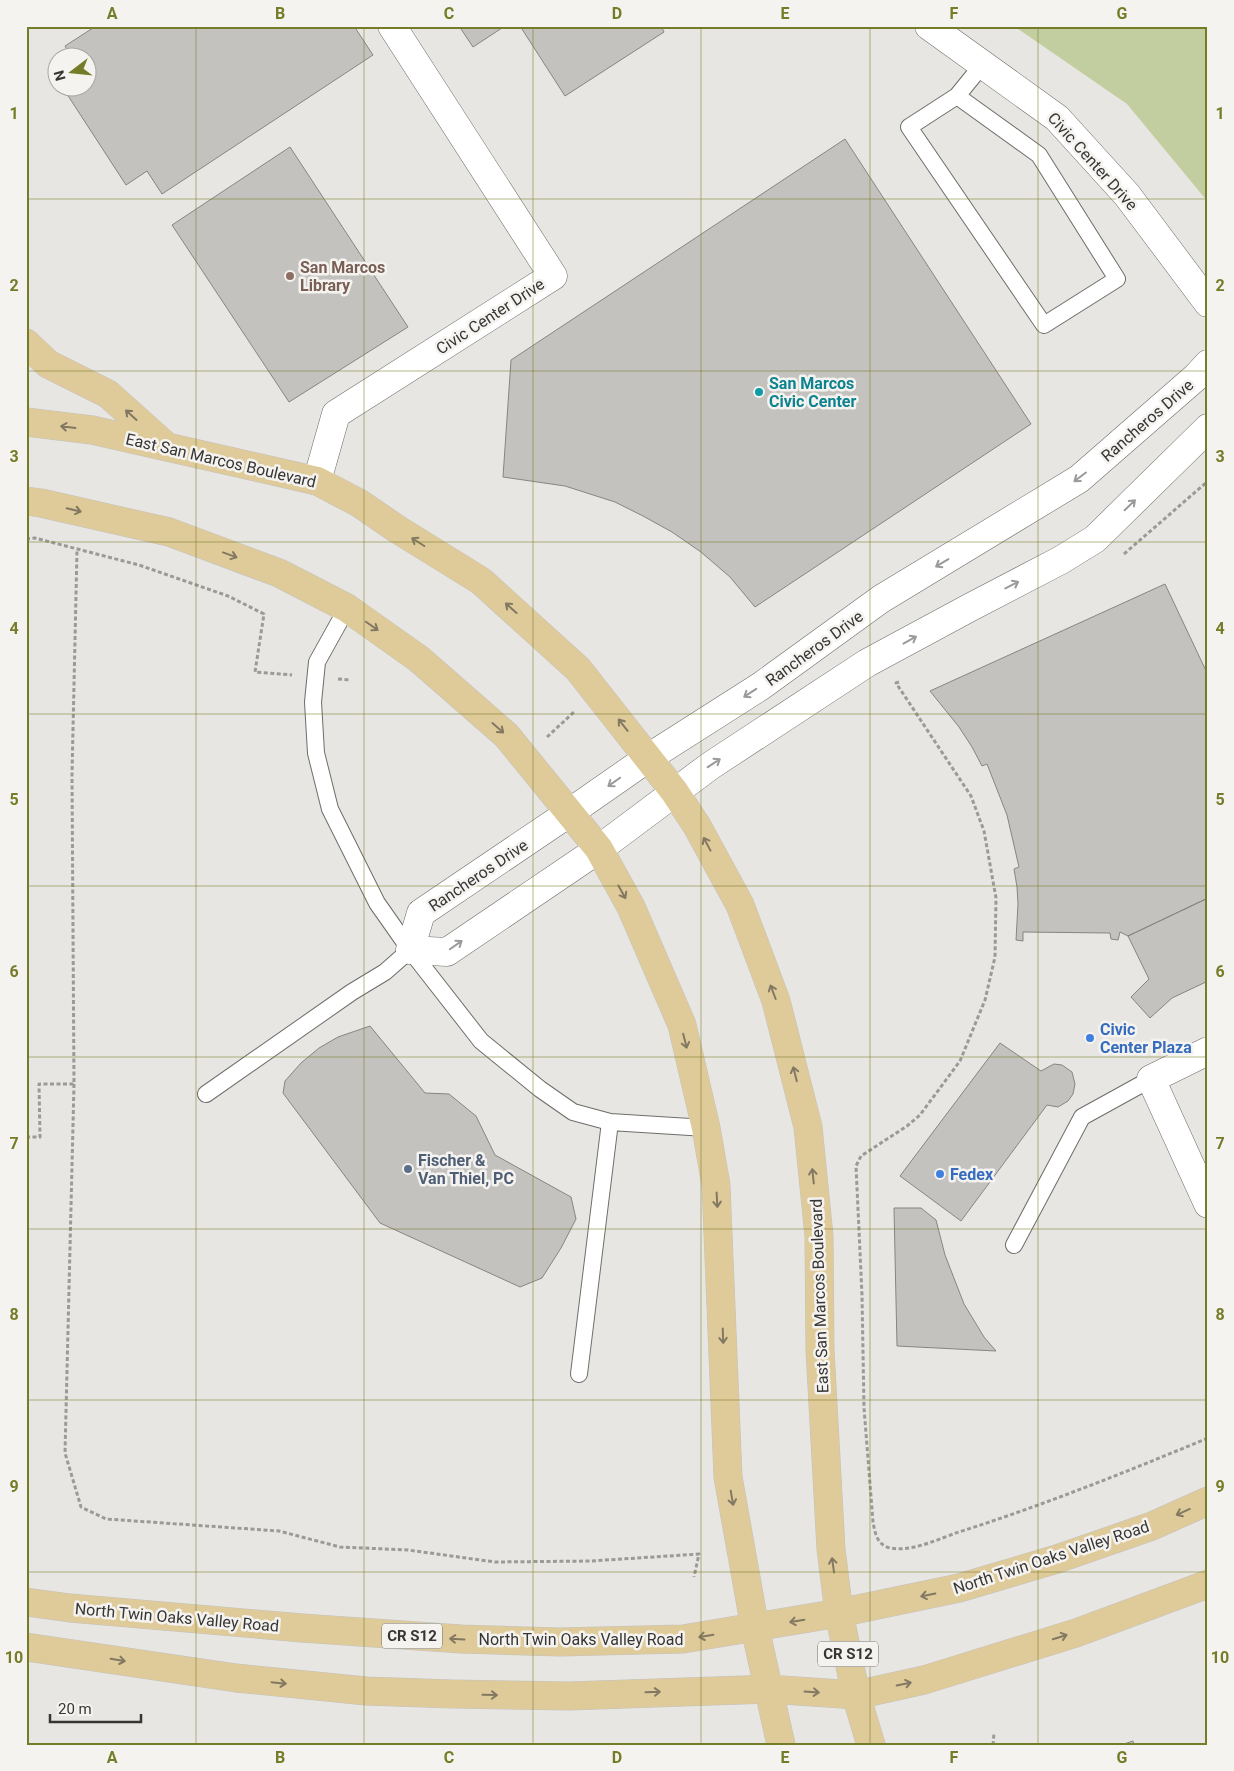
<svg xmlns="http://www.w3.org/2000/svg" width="1234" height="1771" viewBox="0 0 1234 1771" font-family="Roboto,sans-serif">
	<rect width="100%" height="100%" fill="#e8e6e2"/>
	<path fill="#c3cea0" d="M1014,26H1208V202L1127,104Z"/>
	<path fill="#c4c2bf" stroke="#878582" d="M96,26H354L373,55L162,194L147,171L126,185L63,88H88V58H72L65,46Z
		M459,26H501L502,28L473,47Z
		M520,26H661L664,32L565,96Z
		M845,139L1031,424L755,607L730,577L701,552L672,532L643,516L615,502L565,486L503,477L511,360Z
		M290,147L408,327L289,402L172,225Z
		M1165,584L1208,675V898L1128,936L1120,932L1118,940L1111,939L1110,933L1023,932V941L1016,940L1018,904L1017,887L1014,869L1019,867L1007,815L987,764L982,766L972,747L959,727L930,691Z
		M1208,898V981L1172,998L1150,1018L1131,997L1149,979L1128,936Z
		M370,1026L425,1093L449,1094L476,1116L495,1155L571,1197L576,1219L561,1248L542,1278L520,1287L380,1223L283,1093L285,1081L301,1063L319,1048L338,1037Z
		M1000,1043L1041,1071L1054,1064L1062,1065L1072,1072L1075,1084L1073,1094L1068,1101L1058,1107L1047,1105L961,1221L900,1176Z
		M894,1208H921L936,1220L945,1255L964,1304L984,1337L996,1351L897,1346Z
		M1133,1741L1134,1745H1121Z"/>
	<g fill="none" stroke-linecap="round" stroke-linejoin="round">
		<defs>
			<path id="service" d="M957,96L1039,155L1117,279L1044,325L909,127L957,96L983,64
				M347,608L317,662L313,702L316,753L330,809L377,903L410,950L481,1041L540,1089L573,1112L610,1122L706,1128
				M206,1094L352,992L385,972L410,950
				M1014,1245L1082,1117L1151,1079
				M579,1374L610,1122"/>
			<path id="minor" d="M929,26L1057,118L1127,195L1208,303
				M317,481L336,414L553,276L392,26
				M1208,1051L1151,1079L1208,1204"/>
			<path id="tertiary" d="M569,813L421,913L410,950L447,952L599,849"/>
			<path id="secondary" d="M569,813L648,758L761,686L881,599L1079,479L1196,377L1208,364
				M599,849L710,766L867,663L969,608L1061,560L1095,539L1208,428"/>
			<path id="primary" d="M26,343L48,364L108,394L166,446
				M26,422L92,430L317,481L359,503L397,529L481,581L578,669L674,791L697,826L740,905L776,1001L808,1127L819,1236L820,1350L831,1549L839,1613L856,1695L871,1745
				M26,501L41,503L169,532L279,573L347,608L419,659L506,735L599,849L631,907L682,1025L706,1128L716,1185L728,1477L755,1628L781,1745
				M26,1602L70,1608L302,1628L461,1639L560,1642L683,1639L839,1613L959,1588L1057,1559L1152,1526L1208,1501
				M26,1647L236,1678L366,1691L452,1694L569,1696L768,1689L856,1695L924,1680L1076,1633L1208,1584"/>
		</defs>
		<use href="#service" stroke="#6e6d6a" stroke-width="18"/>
		<use href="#minor" stroke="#6e6d6a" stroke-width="29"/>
		<use href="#tertiary" stroke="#6e6d6a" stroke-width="29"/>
		<use href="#secondary" stroke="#6e6d6a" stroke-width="29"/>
		<use href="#primary" stroke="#c3c3c2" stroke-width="29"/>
		<path stroke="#9c9a97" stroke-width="3" stroke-dasharray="4 2.5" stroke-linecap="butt" d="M26,539L35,538L139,565L228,596L264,614L255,672L292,675
			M1124,554L1208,481
			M338,679L350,680
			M899,682L896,683L971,796L984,831L996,898L995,957L985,1000L960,1061L920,1115L907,1126L861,1156L856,1166L862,1295L864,1408L873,1522C875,1533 877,1545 890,1548C913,1552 938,1539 959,1532C1044,1505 1126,1472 1208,1438
			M547,737L574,712
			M74,1084L65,1453L81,1507L106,1519L279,1531L340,1547L408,1550L495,1562L591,1561L699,1554L694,1577
			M26,1137H40L39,1084H74L72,775L77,550
			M993,1745L994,1733"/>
		<use href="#service" stroke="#fff" stroke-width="16"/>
		<use href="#minor" stroke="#fff" stroke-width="28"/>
		<use href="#tertiary" stroke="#fff" stroke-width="28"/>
		<use href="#secondary" stroke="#fff" stroke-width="28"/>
		<use href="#primary" stroke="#dfca9a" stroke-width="28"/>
	</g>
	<defs><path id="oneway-shaft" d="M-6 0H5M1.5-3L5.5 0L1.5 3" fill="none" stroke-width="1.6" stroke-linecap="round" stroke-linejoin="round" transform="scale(1.25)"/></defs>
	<g stroke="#837962">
		<use href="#oneway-shaft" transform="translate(131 415) rotate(-138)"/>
		<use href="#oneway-shaft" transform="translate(68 427) rotate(-173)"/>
		<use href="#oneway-shaft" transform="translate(74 510) rotate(13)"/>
		<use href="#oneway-shaft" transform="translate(418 542) rotate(-148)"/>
		<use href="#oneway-shaft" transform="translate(230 555) rotate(20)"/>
		<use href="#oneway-shaft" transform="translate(511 608) rotate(-138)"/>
		<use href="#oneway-shaft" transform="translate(372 626) rotate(35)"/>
		<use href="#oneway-shaft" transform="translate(623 725) rotate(-128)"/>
		<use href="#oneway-shaft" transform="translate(498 728) rotate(41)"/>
		<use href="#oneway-shaft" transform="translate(707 844) rotate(-118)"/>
		<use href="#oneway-shaft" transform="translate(622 892) rotate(61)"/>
		<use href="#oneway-shaft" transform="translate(773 992) rotate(-111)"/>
		<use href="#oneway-shaft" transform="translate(685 1041) rotate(76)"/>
		<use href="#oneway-shaft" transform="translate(795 1074) rotate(-104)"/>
		<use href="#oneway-shaft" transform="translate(813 1176) rotate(-96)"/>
		<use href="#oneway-shaft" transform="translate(717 1200) rotate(87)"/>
		<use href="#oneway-shaft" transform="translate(723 1336) rotate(88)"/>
		<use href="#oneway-shaft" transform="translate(732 1498) rotate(80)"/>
		<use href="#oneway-shaft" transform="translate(1183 1512) rotate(156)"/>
		<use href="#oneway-shaft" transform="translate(833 1565) rotate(-98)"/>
		<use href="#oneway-shaft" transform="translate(928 1595) rotate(169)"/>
		<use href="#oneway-shaft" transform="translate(797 1621) rotate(170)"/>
		<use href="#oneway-shaft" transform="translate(706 1636) rotate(171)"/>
		<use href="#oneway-shaft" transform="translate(1060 1637) rotate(-17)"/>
		<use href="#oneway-shaft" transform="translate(457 1639) rotate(-177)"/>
		<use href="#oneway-shaft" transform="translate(118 1660) rotate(9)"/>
		<use href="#oneway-shaft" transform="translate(279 1683) rotate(6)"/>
		<use href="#oneway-shaft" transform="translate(904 1684) rotate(-12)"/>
		<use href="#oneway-shaft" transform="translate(653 1692) rotate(-2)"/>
		<use href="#oneway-shaft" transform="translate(812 1692) rotate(4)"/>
		<use href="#oneway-shaft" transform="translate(490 1695) rotate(1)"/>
	</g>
	<g stroke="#9b9a9a">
		<use href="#oneway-shaft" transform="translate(1080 477) rotate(143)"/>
		<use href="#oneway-shaft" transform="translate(1130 505) rotate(-44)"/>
		<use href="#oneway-shaft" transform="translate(942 563) rotate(149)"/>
		<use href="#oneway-shaft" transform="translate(1012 585) rotate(-27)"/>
		<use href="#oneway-shaft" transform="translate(910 640) rotate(-29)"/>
		<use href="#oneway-shaft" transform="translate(750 693) rotate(147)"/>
		<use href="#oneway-shaft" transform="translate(714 763) rotate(-33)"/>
		<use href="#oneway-shaft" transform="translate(614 782) rotate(145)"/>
		<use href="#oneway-shaft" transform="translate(456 945) rotate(-35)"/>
	</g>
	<path fill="none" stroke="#747c27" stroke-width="1" stroke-opacity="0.55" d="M196,26V1745M364,26V1745M533,26V1745M701,26V1745M870,26V1745M1038,26V1745M26,199H1208M26,371H1208M26,542H1208M26,714H1208M26,886H1208M26,1057H1208M26,1229H1208M26,1400H1208M26,1572H1208"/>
	<circle fill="#8d6e63" stroke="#f5f3f0" stroke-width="2" cx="290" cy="276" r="5"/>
	<circle fill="#0f9aa8" stroke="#f5f3f0" stroke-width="2" cx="759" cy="392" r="5"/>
	<g fill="#3f7fe0" stroke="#f5f3f0" stroke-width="2">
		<circle cx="1090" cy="1038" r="5"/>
		<circle cx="940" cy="1174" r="5"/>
	</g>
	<circle fill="#5c6f8a" stroke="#f5f3f0" stroke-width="2" cx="408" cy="1169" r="5"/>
	<g text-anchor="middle" stroke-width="5" stroke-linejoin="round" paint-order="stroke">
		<g fill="#f5f3f0" stroke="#706f6d" stroke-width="1">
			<rect x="382" y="1623.5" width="60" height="25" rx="4"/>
			<rect x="818" y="1641.5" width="60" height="25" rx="4"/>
		</g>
		<g font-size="15" font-weight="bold" fill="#373635">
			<text x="412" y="1641">CR S12</text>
			<text x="848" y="1659">CR S12</text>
		</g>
		<g font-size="16" fill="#373635" stroke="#f5f3f0">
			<text transform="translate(1093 161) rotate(48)" y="6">Civic Center Drive</text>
			<text transform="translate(490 316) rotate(-33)" y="6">Civic Center Drive</text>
			<text transform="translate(1147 420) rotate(-41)" y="6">Rancheros Drive</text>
			<text transform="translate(221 460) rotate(13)" y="6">East San Marcos Boulevard</text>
			<text transform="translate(814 648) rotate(-36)" y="6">Rancheros Drive</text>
			<text transform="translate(478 875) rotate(-34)" y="6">Rancheros Drive</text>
			<text transform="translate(819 1296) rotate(-92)" y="6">East San Marcos Boulevard</text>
			<text transform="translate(1051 1557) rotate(-18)" y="6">North Twin Oaks Valley Road</text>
			<text transform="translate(177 1617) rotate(5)" y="6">North Twin Oaks Valley Road</text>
			<text x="581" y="1645">North Twin Oaks Valley Road</text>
		</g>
		<g font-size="16" font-weight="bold" fill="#785e54" stroke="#f5f3f0" text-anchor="start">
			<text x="300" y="273">San Marcos<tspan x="300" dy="18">Library</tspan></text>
		</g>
		<g font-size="16" font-weight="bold" fill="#0d838f" stroke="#f5f3f0" text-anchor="start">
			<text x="769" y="389">San Marcos<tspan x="769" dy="18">Civic Center</tspan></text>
		</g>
		<g font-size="16" font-weight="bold" fill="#366cbe" stroke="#f5f3f0" text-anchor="start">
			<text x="1100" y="1035">Civic<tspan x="1100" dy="18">Center Plaza</tspan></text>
			<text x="950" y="1180">Fedex</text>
		</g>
		<g font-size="16" font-weight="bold" fill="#4e5e75" stroke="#f5f3f0" text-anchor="start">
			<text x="418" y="1166">Fischer &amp;<tspan x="418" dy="18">Van Thiel, PC</tspan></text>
		</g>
	</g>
	<rect width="1234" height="1771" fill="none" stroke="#f5f3f0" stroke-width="55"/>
	<g transform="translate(72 72) rotate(254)"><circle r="24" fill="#f5f3f0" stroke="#a9a7a5"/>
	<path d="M0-4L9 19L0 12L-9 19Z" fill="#747c27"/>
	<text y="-8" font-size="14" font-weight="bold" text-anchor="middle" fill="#373635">N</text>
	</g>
	<path d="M50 1714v8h91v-8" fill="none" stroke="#373635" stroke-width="2.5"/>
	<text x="58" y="1714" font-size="15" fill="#373635" stroke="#f5f3f0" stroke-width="4" paint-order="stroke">20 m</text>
	<rect x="28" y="28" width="1178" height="1716" fill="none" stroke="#747c27" stroke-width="2"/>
	<g font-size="16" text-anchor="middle" font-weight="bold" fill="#747c27">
		<text x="112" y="19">A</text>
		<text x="280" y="19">B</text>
		<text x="449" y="19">C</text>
		<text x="617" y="19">D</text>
		<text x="785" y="19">E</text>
		<text x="954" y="19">F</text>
		<text x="1122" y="19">G</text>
		<text x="14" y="119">1</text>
		<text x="1220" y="119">1</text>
		<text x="14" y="291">2</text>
		<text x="1220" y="291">2</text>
		<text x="14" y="462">3</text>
		<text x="1220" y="462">3</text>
		<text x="14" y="634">4</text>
		<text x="1220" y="634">4</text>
		<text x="14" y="805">5</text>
		<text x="1220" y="805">5</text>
		<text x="14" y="977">6</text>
		<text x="1220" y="977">6</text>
		<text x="14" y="1149">7</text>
		<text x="1220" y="1149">7</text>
		<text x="14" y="1320">8</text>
		<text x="1220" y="1320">8</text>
		<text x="14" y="1492">9</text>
		<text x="1220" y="1492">9</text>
		<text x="14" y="1663">10</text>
		<text x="1220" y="1663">10</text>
		<text x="112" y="1763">A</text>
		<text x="280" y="1763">B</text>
		<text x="449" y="1763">C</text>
		<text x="617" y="1763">D</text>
		<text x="785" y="1763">E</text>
		<text x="954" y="1763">F</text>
		<text x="1122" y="1763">G</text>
	</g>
</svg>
